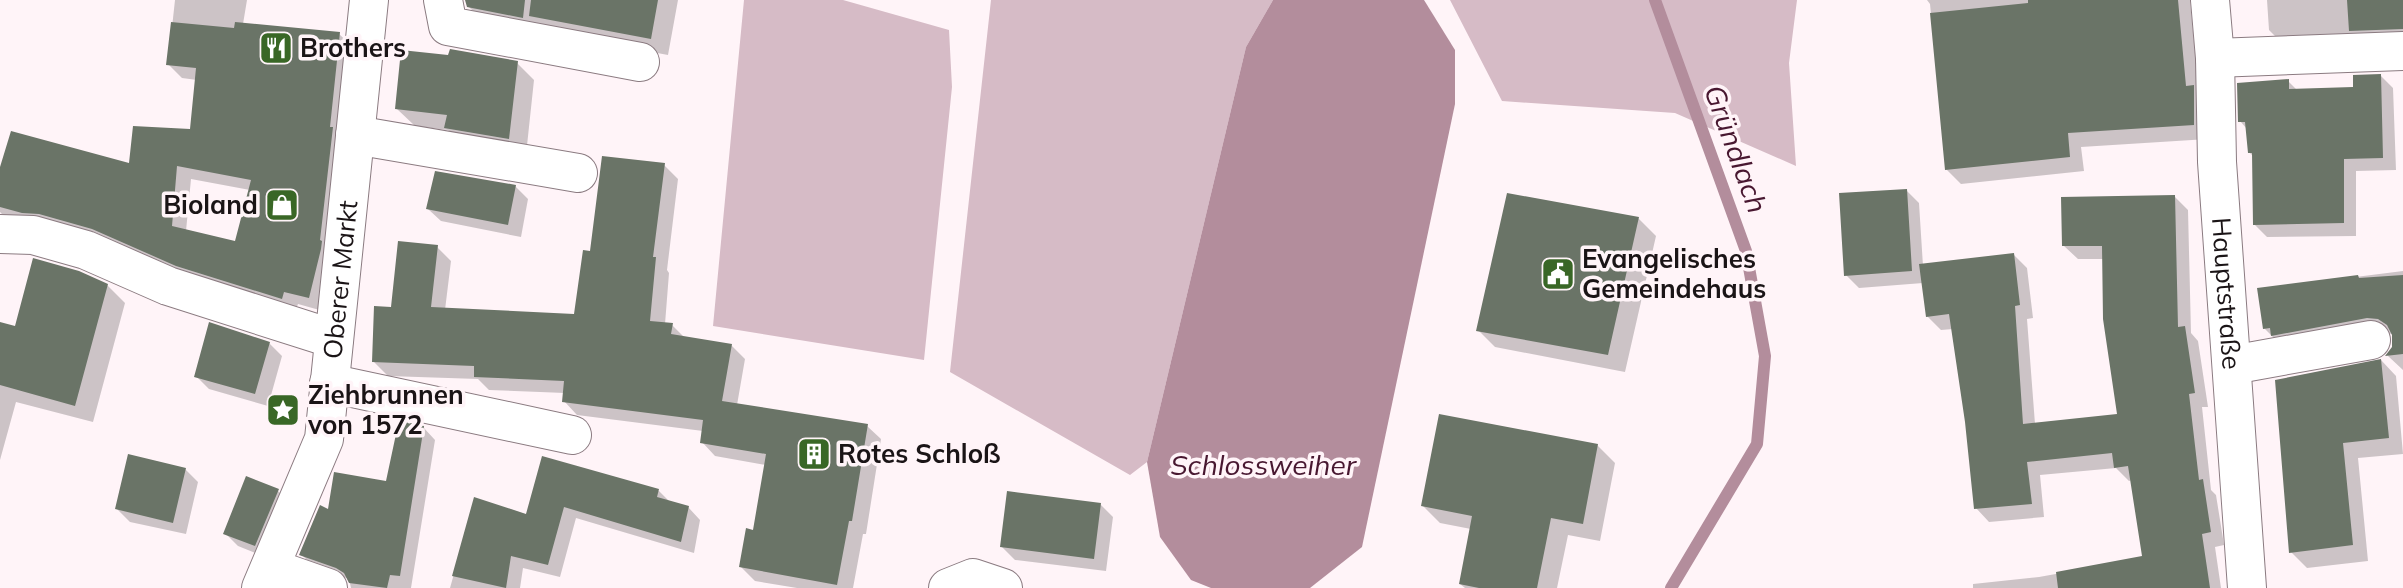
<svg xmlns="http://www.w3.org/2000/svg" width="2403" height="588" viewBox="0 0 2403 588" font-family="Mulish,sans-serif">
	<rect width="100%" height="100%" fill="#fff4f8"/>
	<path fill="#d6bbc6" d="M744,0H843L949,30L952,87L924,360L713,326Z
		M991,0H1273L1246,47L1147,462L1130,475L950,372Z
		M1450,0H1797L1789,63L1796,166L1675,113L1502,101Z"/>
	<path fill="#b38d9c" d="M1273,0H1424L1455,50V104L1362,547L1310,588H1211L1191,580L1160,537L1147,462L1246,47Z"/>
	<path fill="#0003" fill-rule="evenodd" d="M175,0H247L243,24L339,34L353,47L323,311L298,304L295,312L5,217L0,212V173L130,165L191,131L197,80L182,78L168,64ZM191,179L250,190L236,244L186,231Z
		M466,0H678L668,55L540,31L486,24L468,6Z
		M1927,0H2195L2190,1L2199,93L2208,139L2081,147L2084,171L1961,184L1946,169L1930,4Z
		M2267,0H2403V44L2284,45L2269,30Z
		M517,63L534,80L526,155L463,145L448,130L415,126L397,109Z
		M2380,75L2393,88L2396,170L2356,171V236L2267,237L2254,224V157L2249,152L2247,129L2240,121L2288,81L2297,90L2355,88Z
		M664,165L678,179L667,270L669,273L665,324L672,325L685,338L731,345L745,359L737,405L867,426L881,439L866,534H863L853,588H797L755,581L741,567L755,532L766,465L715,456L702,442L703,431L577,415L564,401L565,393L489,390L478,379L388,376L374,362L392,309L437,247L451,261L445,310L575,316L592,253Z
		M515,186L528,199L521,237L441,221L428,209Z
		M1906,190L1919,203L1923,266L2013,254L2027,268L2033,318L2027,319L2035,424L2119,415L2104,259H2078L2064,246L2175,197L2188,210L2191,333L2198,341L2208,407H2202L2211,490L2216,495L2224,545L2215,547L2221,588H1973V584L2039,577L2144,558L2132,480L2129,481L2116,468L2040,475L2044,517L1989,522L1976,508L1967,422L1953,329L1941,330L1927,316L1923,283L1859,288L1846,275Z
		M1638,218L1656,236L1625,372L1495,347L1478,330Z
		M2403,271V370L2388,356L2393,347V334L2384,333L2279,343L2264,328L2259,289Z
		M107,285L125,303L93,422L16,402L0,460V324L16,328Z
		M269,343L282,356L268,406L209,389L196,376Z
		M2381,360L2396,376L2403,454L2358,458L2368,561L2307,568L2291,552Z
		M423,427L435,440L411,588H351L349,579L313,566L301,554L329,511L388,483Z
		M1597,445L1615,463L1600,541L1568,535L1557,588H1465L1460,584L1471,529L1440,523L1423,506Z
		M544,459L659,491L670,502L688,507L700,520L694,553L576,518L560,577L523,568L520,588H450L475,499L527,516Z
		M185,469L198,482L186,534L130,522L117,509Z
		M278,491L291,504L268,558L238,546L225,533Z
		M1100,504L1113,517L1106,571L1015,560L1002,547Z"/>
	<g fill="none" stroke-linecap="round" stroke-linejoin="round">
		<path stroke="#b38d9c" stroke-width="12" d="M1655,0L1746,251L1765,356L1757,444L1671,588"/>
	</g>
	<path fill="#6a7467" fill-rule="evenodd" d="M465,0H525L523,18L467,7Z
		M531,0H658L651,39L529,16Z
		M2028,0H2178L2186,86L2194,85V125L2068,133L2070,157L1945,170L1930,13L2028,3Z
		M2347,0H2403V29L2349,31Z
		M171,22L234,28L235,22L340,32L330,127H333L320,240L322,241L321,249L309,298L284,292L282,299L176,266L92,229L39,214L22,213L0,207V167L11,131L129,163L133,126L190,129L196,68L166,65ZM177,166L251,180L235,241L172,226Z
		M450,49L518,61L509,139L444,128L447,115L395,109L401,50L448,55Z
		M2381,74L2383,158L2344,159V223L2253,225L2252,153H2248L2245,122H2238L2237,83L2289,79V89L2353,87V75Z
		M602,156L665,163L653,257H656L650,321L673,323L671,334L732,344L722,401L868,424L852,521H849L837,585L739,567L746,528L753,530L766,454L700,443L703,420L562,402L564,381L474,377V366L372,362L374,306L391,307L398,241L438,245L431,307L574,314L583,250L590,251Z
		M435,171L516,185L508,225L426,209Z
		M1907,189L1912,271L1844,276L1839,193Z
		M1507,193L1639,217L1608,355L1476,331Z
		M2175,195L2178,327L2185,326L2195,393L2189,394L2199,480L2203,479L2211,532L2202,534L2210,588H2058L2056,572L2142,556L2128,466L2114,468L2112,453L2027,462L2032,504L1974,509L1965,422L1949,314L1926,317L1919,264L2014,253L2020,305L2015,306L2023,424L2117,414L2103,319L2102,246H2062L2061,197Z
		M33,258L79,271L108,284L75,406L0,385V322L15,326Z
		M2358,275L2359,278L2403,275V354L2385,356L2392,347V335L2387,325L2378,319L2367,318L2271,336L2270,328L2263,329L2257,288Z
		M209,322L270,342L255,394L194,377Z
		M2381,359L2389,438L2343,443L2353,545L2289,553L2275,380Z
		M1439,414L1598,444L1583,524L1551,518L1537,588H1479L1459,584L1472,516L1421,506Z
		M399,420L424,426L400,576L390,575L387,588L349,583L344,573L336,568L299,555L320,505L328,509L334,472L386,481Z
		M128,454L186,468L173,523L115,509Z
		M542,456L659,489L657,497L689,506L681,542L564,507L548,565L511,556L506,588L452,576L474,497L526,514Z
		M246,476L279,489L255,546L223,534Z
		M1007,491L1101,503L1094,559L1000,547Z"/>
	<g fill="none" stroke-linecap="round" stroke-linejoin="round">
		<defs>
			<g id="minor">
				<path d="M443,0L448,26L640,62"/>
				<path id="s1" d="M2210,0L2215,58L2217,162L2247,588"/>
				<path d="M2215,58L2403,51"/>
				<path d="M355,135L578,173"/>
				<path d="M0,234L33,235L86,250L168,286L334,339"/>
				<path d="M2232,365L2371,340"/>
				<path d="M329,383L572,435"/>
				<path d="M271,568L328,588"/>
				<path id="s2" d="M261,588L324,439L369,0"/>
				<path d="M948,588L973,578L1003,588"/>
			</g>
		</defs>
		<use href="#minor" stroke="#8b7b81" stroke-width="40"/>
		<use href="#minor" stroke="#fff" stroke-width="38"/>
	</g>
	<defs>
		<symbol id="restaurant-square" viewBox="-11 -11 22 22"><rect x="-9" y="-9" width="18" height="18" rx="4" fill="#396726" stroke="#fff4f8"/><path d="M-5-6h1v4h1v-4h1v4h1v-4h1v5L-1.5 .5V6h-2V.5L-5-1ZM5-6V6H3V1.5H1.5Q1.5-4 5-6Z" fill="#fff"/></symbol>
		<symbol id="shop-square" viewBox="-11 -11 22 22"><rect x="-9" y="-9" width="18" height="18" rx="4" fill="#396726" stroke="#fff4f8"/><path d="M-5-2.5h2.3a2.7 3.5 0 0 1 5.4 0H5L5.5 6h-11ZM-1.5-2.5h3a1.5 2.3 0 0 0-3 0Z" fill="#fff"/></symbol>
		<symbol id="civic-square" viewBox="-11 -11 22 22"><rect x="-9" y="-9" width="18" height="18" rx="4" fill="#396726" stroke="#fff4f8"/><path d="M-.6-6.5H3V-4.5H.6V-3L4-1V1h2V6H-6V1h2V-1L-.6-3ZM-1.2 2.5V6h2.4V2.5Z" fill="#fff"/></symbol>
		<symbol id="sight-square" viewBox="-11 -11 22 22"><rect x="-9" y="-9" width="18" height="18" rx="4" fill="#396726" stroke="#fff4f8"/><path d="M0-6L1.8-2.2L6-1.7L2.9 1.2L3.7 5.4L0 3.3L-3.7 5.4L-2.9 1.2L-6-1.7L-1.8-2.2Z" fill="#fff"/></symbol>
		<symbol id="building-square" viewBox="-11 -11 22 22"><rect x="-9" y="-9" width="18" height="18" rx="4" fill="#396726" stroke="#fff4f8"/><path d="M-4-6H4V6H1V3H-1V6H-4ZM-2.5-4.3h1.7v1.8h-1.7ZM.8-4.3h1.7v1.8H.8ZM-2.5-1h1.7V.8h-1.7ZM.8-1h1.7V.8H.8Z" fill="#fff"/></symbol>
	</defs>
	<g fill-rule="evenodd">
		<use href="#restaurant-square" x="257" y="29" width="38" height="38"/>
		<use href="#shop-square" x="263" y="186" width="38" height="38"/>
		<use href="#civic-square" x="1539" y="255" width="38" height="38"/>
		<use href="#sight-square" x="264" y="391" width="38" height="38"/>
		<use href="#building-square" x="795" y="435" width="38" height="38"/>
	</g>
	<g text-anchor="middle" stroke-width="7" stroke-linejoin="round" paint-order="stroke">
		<g font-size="26" font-weight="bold" fill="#1a1416" stroke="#fff4f8" text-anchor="start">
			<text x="300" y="57">Brothers</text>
			<text x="258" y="214" text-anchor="end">Bioland</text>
			<text x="1582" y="268">Evangelisches<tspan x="1582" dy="30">Gemeindehaus</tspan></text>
			<text x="308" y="404">Ziehbrunnen<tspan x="308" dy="30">von 1572</tspan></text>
			<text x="838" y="463">Rotes Schloß</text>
		</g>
		<g font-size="26" fill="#1a1416" stroke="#fff4f8">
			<text dy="9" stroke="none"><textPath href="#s2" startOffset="322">Oberer Markt</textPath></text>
			<text dy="9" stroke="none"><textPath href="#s1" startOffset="294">Hauptstraße</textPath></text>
		</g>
		<g font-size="28" font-style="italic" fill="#481730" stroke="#fff4f8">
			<text transform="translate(1736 149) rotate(70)" y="10">Gründlach</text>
			<text x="1263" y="475">Schlossweiher</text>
		</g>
	</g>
</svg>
